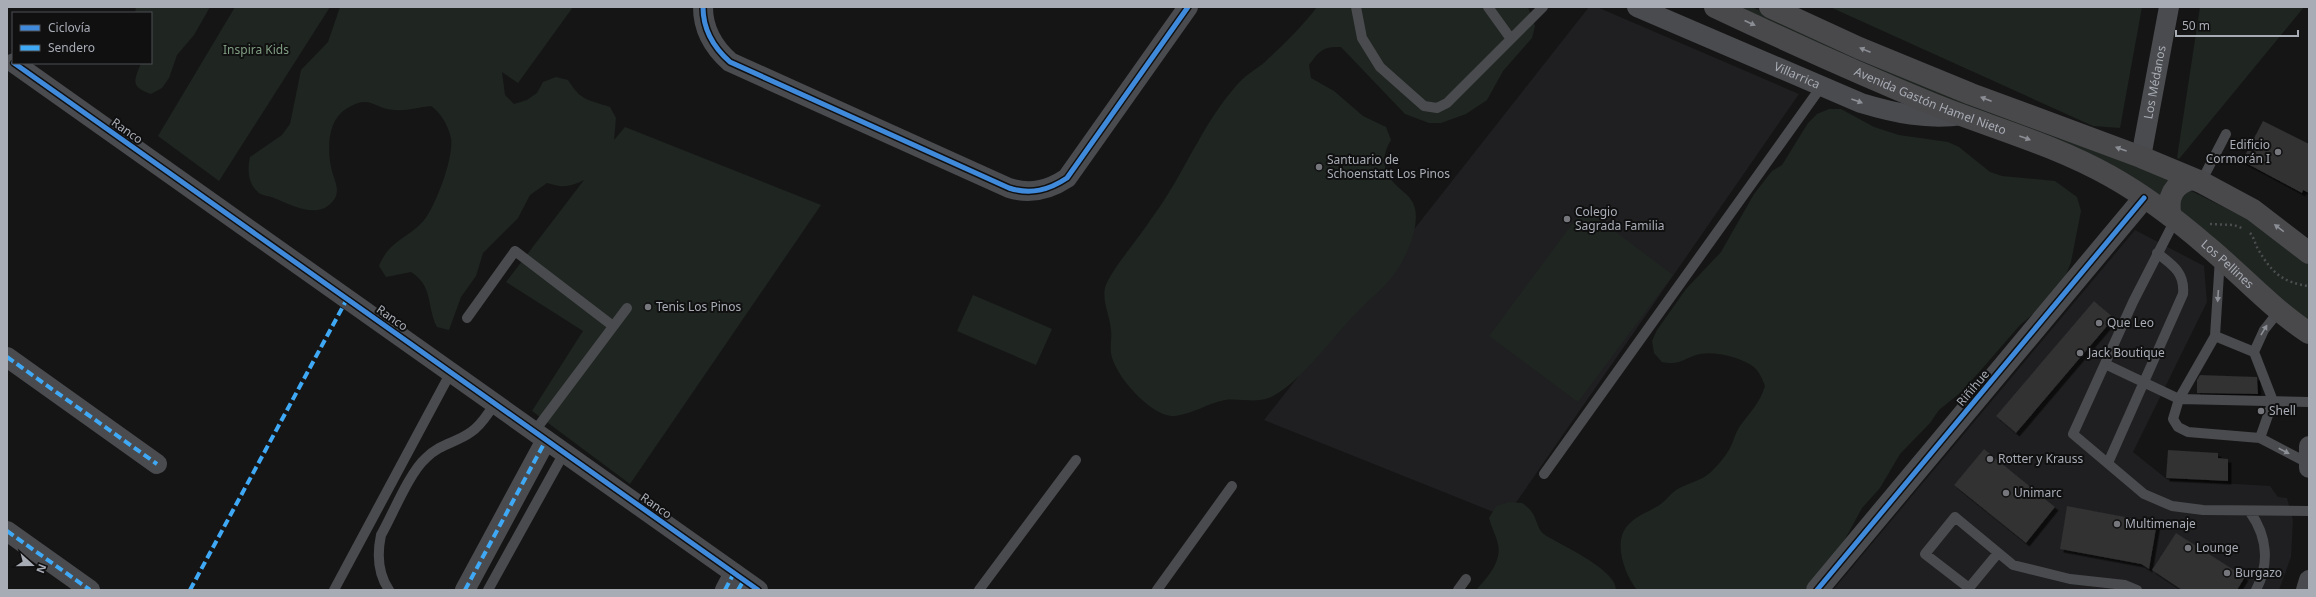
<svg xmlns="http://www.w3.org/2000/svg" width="2316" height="597" viewBox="0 0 2316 597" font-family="'Noto Sans',sans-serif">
	<defs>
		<filter id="shadow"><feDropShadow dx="3.5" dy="3.5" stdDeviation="0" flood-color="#0009"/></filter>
	</defs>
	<rect width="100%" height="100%" fill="#151516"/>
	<path fill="#1f1f21" d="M1589,7H1597L1799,94L1506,517L1264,420Z
		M2135,230L2204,266L2207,302L2133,452L2168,480L2270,486L2278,497L2287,498L2293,520L2291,557L2279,590H1833Z"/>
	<path fill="#1f2520" d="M136,7H210L194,35L177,55L169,78L162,88L151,94C130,87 134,81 141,63H151V13H135Z
		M235,7H330L219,181L158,136Z
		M340,7H573L518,83L502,72L505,95L514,104L527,100L537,93L543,82L556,77L568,80C582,102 587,99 610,107L616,118L614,140L625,127L821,205L630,484L532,411L583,331L506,282L584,180C570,187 562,188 547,183L530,195L518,218L483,253L476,276L461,297L449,330L437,327C426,305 434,287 411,272L386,277L379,266C390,238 412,238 427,216C437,201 454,157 451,138C448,125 441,113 431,106C419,107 407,111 395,110C373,109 371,93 346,109C328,120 327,147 331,167C333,178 342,191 333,201C318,220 291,205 274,198C270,196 263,196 259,193C248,184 247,170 250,157L282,135L290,124L301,70L328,42Z
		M1317,7H1528L1535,26L1532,38L1503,71L1487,100L1466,114L1441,123H1429L1405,114L1341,47C1323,46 1319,51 1309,65L1311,78L1334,91L1363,116L1386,127L1391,140C1381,155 1382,173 1397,186C1403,192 1409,195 1413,203C1422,221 1408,254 1397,270C1387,285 1375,295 1362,307C1338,330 1300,384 1271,397C1255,404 1241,398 1225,400C1208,403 1193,414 1175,416C1152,418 1114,375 1111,353C1110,346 1112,337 1111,330C1110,316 1102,301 1105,288C1109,273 1137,240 1147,225C1152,217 1158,210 1163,202C1188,164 1205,121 1236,86C1244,76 1255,70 1265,62C1283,45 1302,27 1317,7Z
		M1731,7H1752L1831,44L2163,177L2248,219L2309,265V321L2270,292L2214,239L1948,102Z
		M1830,7H2142L2120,128L2093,126Z
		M2200,7H2304L2179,159L2177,158Z
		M1829,109H1841L1874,127L1899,135L1948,142L1959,147L1990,172L2002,176L2055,181L2077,197L2081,211L2071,262L2066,275L2042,307L2020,325L1981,370L1960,393L1939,410L1930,423L1900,454L1880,488L1862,508L1837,554L1808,590H1637C1624,574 1612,540 1629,524C1638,515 1648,512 1658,506C1665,502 1669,495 1676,490C1688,483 1701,481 1711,472C1717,466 1726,456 1730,448C1734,441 1735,433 1740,426C1750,412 1760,403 1765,386C1762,378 1759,370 1751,365C1739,357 1715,351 1700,354C1683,358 1681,366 1662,362L1654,353L1652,341L1657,330L1686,289L1721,252L1754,194L1772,171L1782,165L1808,123L1817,114Z
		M1584,208L1673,275L1578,402L1489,336Z
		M973,295L1052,329L1036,365L957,331Z
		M1509,502L1522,503C1525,505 1529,508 1531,511C1537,518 1537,530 1545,535C1561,545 1617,570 1616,590H1476C1487,578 1502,562 1498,544C1496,535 1491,527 1489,518L1496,506Z"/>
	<path fill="#303031" filter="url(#shadow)" d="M2263,121L2309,144V193L2303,190L2302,193L2242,161Z
		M2094,301L2114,318L2016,433L1996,416Z
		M2200,375L2257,377L2258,394L2197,393V380Z
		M1984,449L2055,507L2026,543L1954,485Z
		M2168,450L2218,453V458L2228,459V481L2166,478Z
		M2067,506L2157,523L2149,569L2141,564L2060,549Z
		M2176,533L2245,577L2237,590H2182L2152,570Z"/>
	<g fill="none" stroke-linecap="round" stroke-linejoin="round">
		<path stroke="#4b4d4f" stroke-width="2.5" stroke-dasharray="2 3" stroke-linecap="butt" d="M2210,224L2234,225L2244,229
			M2250,233C2254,237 2255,244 2258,249C2271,272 2283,283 2309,286"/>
		<path stroke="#4a4b4e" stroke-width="10" d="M1356,7L1362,38L1380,67L1424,106L1437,108L1447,103L1543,7
			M1488,7L1511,39
			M2201,182L2226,134
			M2175,220L2133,302L2073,434L2144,494L2172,506L2203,510L2309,511
			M2220,258L2215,336L2179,399L2173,419L2178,427L2188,432L2260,438L2308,463
			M467,318L515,251L613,326
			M2215,336L2254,352
			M2105,364L2179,399L2309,402
			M534,432L627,308
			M2260,438L2273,401L2254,352L2264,330L2279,311
			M2108,463L2183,294C2185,273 2173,265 2157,253
			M1544,474L1821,87
			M2250,512C2267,536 2270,563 2256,590
			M1998,553L1969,588L1925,554L1955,517L2013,565L2070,579L2125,585L2137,590
			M334,590L451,372
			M389,590C378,574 377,554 381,535C393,514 409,473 426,458C441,443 456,443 471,432C481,426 488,413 495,404
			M488,590L564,453
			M979,590L1076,460
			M1157,590L1232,486
			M1458,590L1466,579"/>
		<g stroke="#4a4b4e" stroke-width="20">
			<path d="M703,7C703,30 713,47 730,62L1009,188C1031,195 1049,190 1067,178L1188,7"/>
			<path id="s1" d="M1637,7L1861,103C1894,113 1927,120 1963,115"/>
			<path d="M14,63L758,590"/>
			<path id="s2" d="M2141,157L2169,7"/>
			<path d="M7,357L157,464"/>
			<path d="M2309,446V468"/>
			<path d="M7,531L90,590"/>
			<path d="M465,590L546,440"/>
			<path d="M725,590L734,573"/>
			<path d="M2306,590L2309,580"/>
		</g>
		<path stroke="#4a4b4e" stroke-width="22" d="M1817,590L2144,198"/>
		<g stroke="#49494c" stroke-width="22">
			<path id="s3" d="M1715,7C1787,41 1860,74 1935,105C1993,128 2055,145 2110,176C2144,195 2177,220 2207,246C2242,275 2271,308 2309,333"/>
			<path d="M1770,7L1859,48L1971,94L2141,157L2201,182L2253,210L2309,253"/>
			<path d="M2171,216C2166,198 2174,183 2192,179"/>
		</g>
		<path stroke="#3fa9f5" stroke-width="4" stroke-dasharray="8 4" stroke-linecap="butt" d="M7,357L157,464
			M7,531L90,590
			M190,590L347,299
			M465,590L546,440
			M725,590L734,573
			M738,590L744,580"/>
		<defs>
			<path id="cycleway" d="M703,7C703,30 713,47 730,62L1009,188C1031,195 1049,190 1067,178L1188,7
				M14,63L758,590
				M1817,590L2144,198"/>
		</defs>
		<use href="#cycleway" stroke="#101011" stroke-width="8"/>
		<use href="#cycleway" stroke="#408adc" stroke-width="5"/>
	</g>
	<defs><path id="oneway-solid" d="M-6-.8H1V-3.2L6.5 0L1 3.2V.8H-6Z"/></defs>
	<g fill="#8c8e96">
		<use href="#oneway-solid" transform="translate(1750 23) rotate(25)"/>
		<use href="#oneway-solid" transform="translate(1865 50) rotate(-158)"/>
		<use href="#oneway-solid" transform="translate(1986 99) rotate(-159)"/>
		<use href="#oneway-solid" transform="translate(2025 138) rotate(20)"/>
		<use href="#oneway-solid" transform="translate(2121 149) rotate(-160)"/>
		<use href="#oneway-solid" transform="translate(2279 228) rotate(-143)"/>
	</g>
	<g fill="#8c8f96">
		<use href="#oneway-solid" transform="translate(1857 101) rotate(20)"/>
		<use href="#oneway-solid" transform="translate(2218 296) rotate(94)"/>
		<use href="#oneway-solid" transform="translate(2264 330) rotate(-59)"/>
		<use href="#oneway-solid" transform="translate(2284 451) rotate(27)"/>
	</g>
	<g fill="#75777d" stroke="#101011" stroke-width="1.5">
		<circle cx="2278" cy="152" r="4"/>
		<circle cx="1319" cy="167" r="4"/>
		<circle cx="1567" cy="219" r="4"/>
		<circle cx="648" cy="307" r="4"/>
		<circle cx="2099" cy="323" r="4"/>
		<circle cx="2080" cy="353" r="4"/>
		<circle cx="2261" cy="411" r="4"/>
		<circle cx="1990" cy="459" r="4"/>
		<circle cx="2006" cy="493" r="4"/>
		<circle cx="2117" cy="524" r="4"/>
		<circle cx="2188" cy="548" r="4"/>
		<circle cx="2227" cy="573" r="4"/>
	</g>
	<g text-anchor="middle" stroke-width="4" stroke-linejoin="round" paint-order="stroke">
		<g font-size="12" fill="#809e82" stroke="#101011">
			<text x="256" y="54">Inspira Kids</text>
		</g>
		<g font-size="12" fill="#a8acb5" stroke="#101011">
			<text dy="4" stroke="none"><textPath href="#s1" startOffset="174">Villarrica</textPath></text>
			<text dy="4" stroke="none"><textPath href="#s2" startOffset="76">Los Médanos</textPath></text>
			<text dy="4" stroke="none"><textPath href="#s3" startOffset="235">Avenida Gastón Hamel Nieto</textPath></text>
			<text transform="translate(127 131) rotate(35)" y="4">Ranco</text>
			<text dy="4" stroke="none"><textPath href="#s3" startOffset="577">Los Pellines</textPath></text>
			<text transform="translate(392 318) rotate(35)" y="4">Ranco</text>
			<text transform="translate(1973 388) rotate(-50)" y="4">Riñihue</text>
			<text transform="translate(656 506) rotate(35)" y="4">Ranco</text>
		</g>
		<g font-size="12" fill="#a8acb5" stroke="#101011" text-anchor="start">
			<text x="2270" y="149" text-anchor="end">Edificio<tspan x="2270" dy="14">Cormorán I</tspan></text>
			<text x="1327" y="164">Santuario de<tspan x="1327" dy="14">Schoenstatt Los Pinos</tspan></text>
			<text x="1575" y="216">Colegio<tspan x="1575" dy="14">Sagrada Familia</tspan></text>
			<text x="656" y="311">Tenis Los Pinos</text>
			<text x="2107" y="327">Que Leo</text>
			<text x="2088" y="357">Jack Boutique</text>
			<text x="2269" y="415">Shell</text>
			<text x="1998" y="463">Rotter y Krauss</text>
			<text x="2014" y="497">Unimarc</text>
			<text x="2125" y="528">Multimenaje</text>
			<text x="2196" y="552">Lounge</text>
			<text x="2235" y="577">Burgazo</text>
		</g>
	</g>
	<rect width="2316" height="597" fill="none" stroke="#a8acb5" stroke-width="16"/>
	<rect x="12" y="12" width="140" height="52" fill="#101011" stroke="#4d4e53"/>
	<rect x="20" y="25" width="20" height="6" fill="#408adc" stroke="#4d4e53"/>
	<text x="48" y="32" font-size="12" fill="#a8acb5">Ciclovía</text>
	<rect x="20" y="45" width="20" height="6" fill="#3fa9f5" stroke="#4d4e53"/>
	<text x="48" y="52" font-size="12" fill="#a8acb5">Sendero</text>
	<g transform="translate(32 565) rotate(111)" stroke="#101011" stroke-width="3" paint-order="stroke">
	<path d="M0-3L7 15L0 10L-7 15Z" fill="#a8acb5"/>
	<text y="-6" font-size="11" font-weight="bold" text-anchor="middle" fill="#a8acb5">N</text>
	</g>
	<path d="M2176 30v6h122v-6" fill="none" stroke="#a8acb5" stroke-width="2"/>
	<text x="2182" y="30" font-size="12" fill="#a8acb5" stroke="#101011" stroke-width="3" paint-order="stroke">50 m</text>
</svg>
